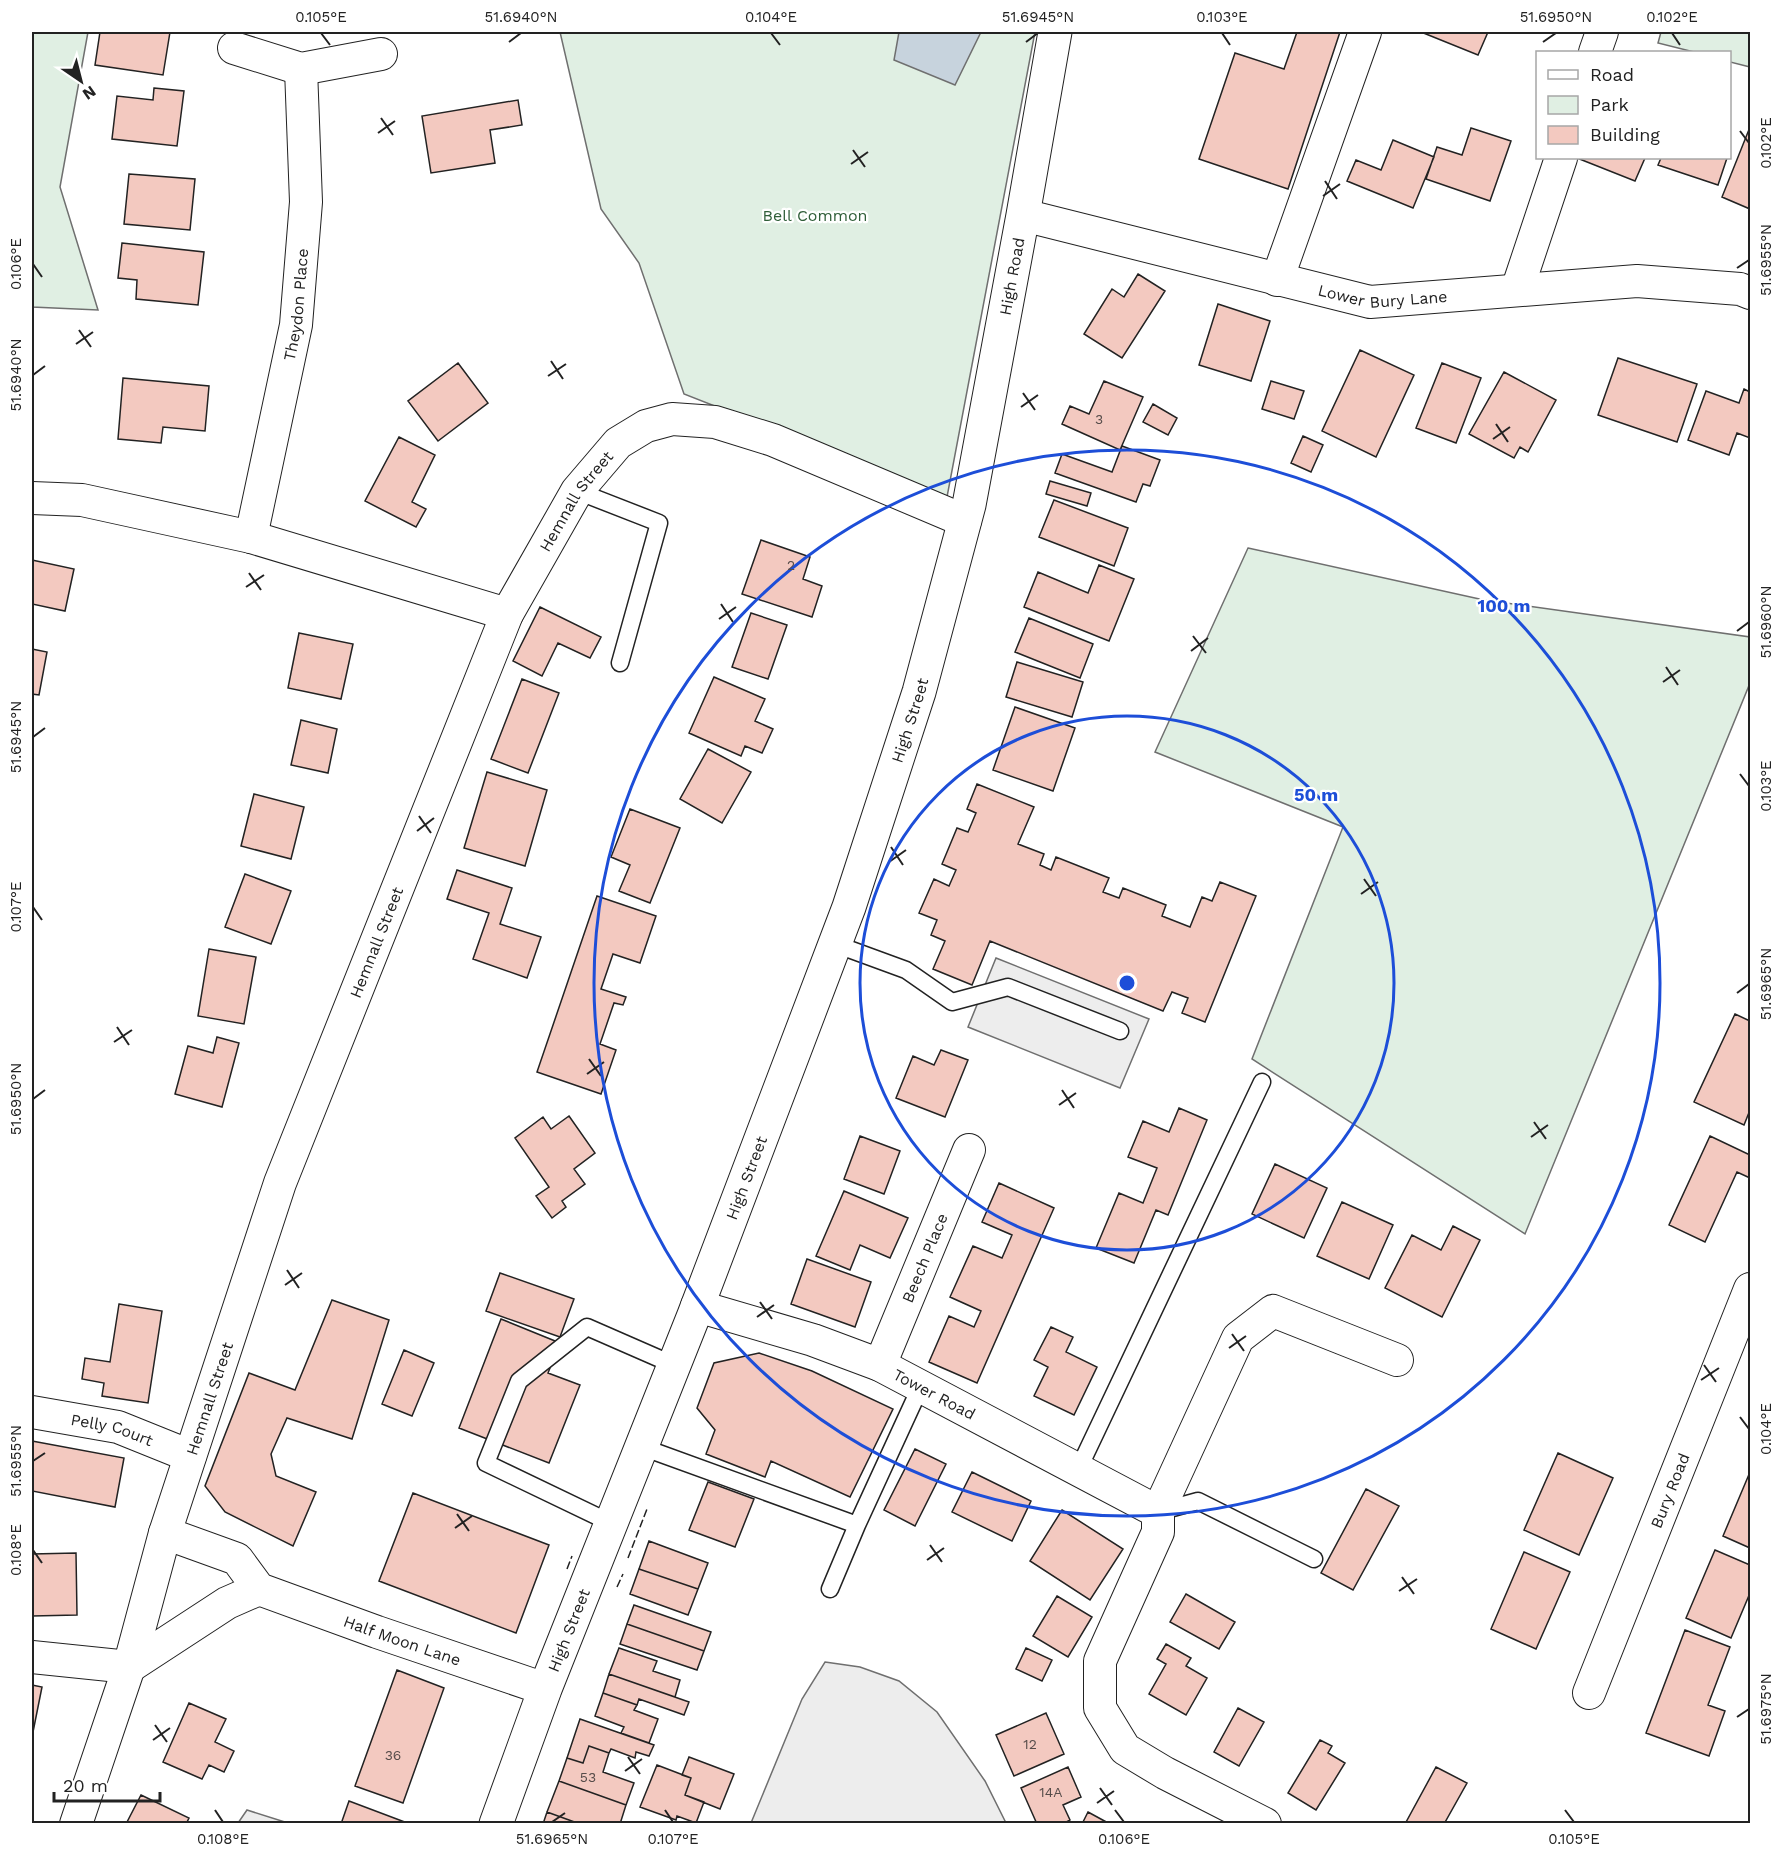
<svg xmlns="http://www.w3.org/2000/svg" width="1782" height="1855" viewBox="0 0 1782 1855" font-family="'Work Sans',sans-serif">
	<rect width="100%" height="100%" fill="#fff"/>
	<path fill="#e0efe3" stroke="#6f6f6f" stroke-width="1.5" d="M32,32H88L60,187L98,310L32,307Z
		M560,32H1035L947,497L684,394L639,263L601,209Z
		M1661,32H1750V67L1730,62V52H1694L1658,43Z
		M1248,548L1484,600L1750,637V683L1525,1234L1252,1059L1343,827L1155,752Z"/>
	<path fill="#ededed" stroke="#6f6f6f" stroke-width="1.5" d="M996,958L1149,1019L1120,1088L968,1027Z
		M825,1662L860,1667L899,1681L937,1712L985,1781L1006,1823H751L802,1699Z
		M247,1810L288,1823H238Z"/>
	<path fill="#c7d3dd" stroke="#6f6f6f" stroke-width="1.5" d="M899,32H981L955,85L894,60Z"/>
	<path fill="#f3c9c0" stroke="#222" stroke-width="1.5" d="M100,32H170L163,75L95,65Z
		M1297,32H1340L1288,189L1199,159L1235,53L1284,69Z
		M1421,32H1488L1478,55Z
		M154,88L184,91L177,146L112,139L117,96L153,100Z
		M518,100L522,125L490,130L495,163L431,173L422,116Z
		M1750,127V209L1722,197Z
		M1471,128L1511,141L1490,201L1426,179L1437,147L1462,155Z
		M1393,140L1434,157L1413,208L1347,181L1356,160L1381,170Z
		M1577,158H1645L1635,181Z
		M1661,158H1727L1718,185L1658,165Z
		M129,174L195,179L190,230L124,224Z
		M122,243L204,252L198,305L136,299L137,280L118,278Z
		M1138,274L1165,291L1122,358L1084,334L1112,289L1124,297Z
		M1218,304L1270,321L1251,381L1199,365Z
		M1360,350L1414,375L1376,457L1322,431Z
		M1618,358L1697,384L1677,442L1598,415Z
		M458,363L488,403L438,441L408,401Z
		M1442,363L1481,378L1456,443L1416,428Z
		M1504,372L1556,400L1528,452L1520,447L1514,458L1469,434Z
		M123,378L209,386L205,431L163,427L161,443L118,439Z
		M1104,381L1143,397L1120,450L1062,424L1070,406L1089,414Z
		M1271,381L1304,391L1294,419L1262,409Z
		M1744,389L1750,392V438L1737,433L1729,455L1688,440L1706,391L1739,403Z
		M1153,404L1177,418L1168,435L1143,422Z
		M1303,436L1323,445L1311,472L1291,463Z
		M399,437L435,455L412,502L426,509L416,527L365,501Z
		M1122,446L1160,460L1150,486L1143,484L1136,502L1055,473L1062,454L1112,472Z
		M1050,481L1091,493L1087,506L1046,494Z
		M1054,500L1128,528L1114,566L1039,537Z
		M761,540L810,557L803,579L822,586L812,617L742,594Z
		M32,560L74,569L65,611L32,604Z
		M1099,565L1134,579L1109,641L1024,607L1038,572L1088,593Z
		M540,607L601,637L590,658L558,643L542,676L513,661Z
		M751,613L787,625L768,679L732,667Z
		M1029,618L1093,644L1080,678L1015,652Z
		M299,633L353,644L341,699L288,688Z
		M32,649L47,652L39,695L32,694Z
		M1017,662L1083,682L1072,717L1006,697Z
		M714,677L765,699L755,721L773,729L762,753L745,746L741,756L689,733Z
		M522,679L559,693L528,773L491,759Z
		M1015,707L1075,728L1053,791L993,770Z
		M301,720L337,729L328,773L291,765Z
		M708,749L751,772L722,823L680,799Z
		M487,772L547,790L525,866L464,848Z
		M977,784L1034,807L1018,844L1044,854L1040,865L1051,870L1056,857L1109,878L1103,892L1119,898L1123,888L1166,905L1162,916L1190,927L1202,897L1212,901L1220,882L1256,896L1205,1022L1182,1013L1188,998L1172,992L1163,1011L990,941L972,985L933,969L945,941L931,935L937,920L919,913L934,879L949,886L956,870L942,864L957,828L968,832L976,813L967,809Z
		M254,794L304,807L291,859L241,846Z
		M630,809L680,828L650,903L619,891L630,865L611,857Z
		M457,870L512,888L500,924L541,937L527,978L473,959L489,913L447,899Z
		M245,874L291,891L271,944L225,927Z
		M597,896L656,916L640,963L613,954L601,989L626,997L623,1005L614,1003L600,1044L616,1050L601,1094L537,1072Z
		M209,949L256,957L244,1024L198,1016Z
		M1735,1014L1750,1021V1110L1744,1125L1694,1102Z
		M217,1037L239,1043L222,1107L175,1094L188,1046L213,1053Z
		M941,1050L968,1060L945,1117L896,1098L913,1056L934,1065Z
		M1179,1108L1207,1120L1168,1215L1156,1210L1134,1263L1096,1248L1119,1193L1143,1203L1157,1168L1128,1157L1143,1121L1169,1132Z
		M569,1116L595,1153L574,1169L585,1184L562,1201L566,1207L552,1218L536,1196L549,1187L515,1138L543,1117L551,1129Z
		M860,1136L900,1151L884,1194L844,1179Z
		M1710,1136L1750,1155V1178L1737,1172L1705,1242L1669,1225Z
		M1275,1164L1327,1188L1304,1238L1252,1214Z
		M999,1183L1054,1208L977,1383L929,1362L949,1316L974,1327L981,1311L950,1297L973,1246L1002,1258L1012,1235L982,1222Z
		M844,1191L908,1218L890,1258L860,1245L850,1270L816,1256Z
		M1342,1202L1393,1225L1369,1279L1317,1256Z
		M1453,1226L1480,1240L1442,1317L1385,1288L1412,1235L1441,1250Z
		M807,1259L871,1282L855,1327L791,1304Z
		M500,1273L574,1299L560,1337L486,1311Z
		M332,1300L389,1320L352,1439L287,1418L271,1454L276,1476L316,1492L293,1546L225,1512L205,1486L249,1373L295,1390Z
		M119,1304L162,1311L148,1403L102,1396L104,1383L82,1379L85,1358L110,1362Z
		M501,1319L560,1343L548,1373L580,1385L549,1463L459,1428Z
		M1051,1327L1073,1337L1066,1352L1097,1367L1074,1415L1034,1396L1048,1367L1034,1360Z
		M404,1350L434,1363L412,1416L382,1404Z
		M759,1353L812,1371L893,1409L850,1497L771,1461L765,1477L706,1454L715,1430L697,1408L714,1363Z
		M32,1441L124,1458L115,1507L32,1491Z
		M915,1449L946,1464L915,1526L884,1510Z
		M1558,1453L1613,1478L1579,1555L1524,1530Z
		M972,1472L1031,1501L1012,1541L952,1512Z
		M1750,1472V1548L1723,1536Z
		M708,1482L754,1499L735,1547L689,1530Z
		M1366,1489L1399,1506L1353,1590L1321,1573Z
		M413,1493L549,1545L516,1633L379,1581Z
		M1062,1510L1123,1549L1090,1600L1030,1561Z
		M649,1541L708,1563L698,1589L639,1569Z
		M1715,1550L1750,1565V1593L1731,1638L1686,1618Z
		M1524,1552L1570,1572L1536,1649L1491,1629Z
		M76,1553L77,1615L32,1616V1554Z
		M639,1569L698,1589L688,1615L630,1594Z
		M1186,1594L1235,1622L1219,1649L1170,1622Z
		M1057,1596L1092,1617L1068,1657L1033,1636Z
		M634,1605L711,1632L704,1651L627,1624Z
		M627,1624L704,1651L697,1670L620,1644Z
		M1685,1630L1730,1647L1708,1705L1725,1711L1709,1756L1646,1733Z
		M1166,1644L1191,1658L1186,1666L1207,1678L1186,1715L1149,1694L1166,1664L1157,1659Z
		M619,1648L657,1661L653,1671L680,1680L675,1697L609,1674Z
		M1026,1648L1052,1660L1042,1681L1016,1669Z
		M397,1670L444,1688L403,1803L355,1786Z
		M609,1674L689,1702L684,1715L639,1699L637,1705L603,1693Z
		M32,1685L42,1687L32,1737Z
		M603,1693L637,1705L634,1710L658,1719L649,1743L621,1733L624,1727L595,1716Z
		M189,1703L226,1719L215,1742L234,1751L224,1772L209,1765L202,1779L163,1762Z
		M1238,1708L1264,1722L1239,1766L1214,1752Z
		M1046,1713L1064,1754L1014,1776L996,1735Z
		M580,1719L654,1745L649,1756L636,1752L635,1758L611,1749L609,1753L589,1746L583,1763L567,1758Z
		M1320,1740L1332,1746L1328,1753L1345,1763L1316,1810L1288,1793Z
		M589,1746L609,1753L603,1772L634,1783L626,1805L559,1781L567,1758L583,1763Z
		M689,1757L734,1774L720,1809L685,1795L691,1778L682,1775Z
		M657,1765L691,1778L685,1795L704,1802L696,1823L677,1816L676,1820L640,1807Z
		M1068,1767L1081,1797L1063,1805L1070,1820L1063,1824H1037L1021,1788Z
		M1436,1767L1467,1783L1444,1824H1405Z
		M559,1781L626,1805L620,1824H580L547,1812Z
		M141,1795L189,1818L186,1824H126Z
		M349,1801L410,1824H341Z
		M547,1812L580,1824H543Z
		M1088,1812L1110,1824H1082Z"/>
	<g fill="none" stroke-linecap="round" stroke-linejoin="round">
		<defs>
			<path id="service" d="M577,491L659,523L620,663
				M835,944L906,970L952,1002L1008,987L1120,1031
				M642,1447L857,1525L920,1388
				M1078,1470L1262,1082
				M1158,1512L1198,1501L1314,1559
				M611,1523L486,1463L519,1381L587,1327L674,1365
				M830,1589L857,1525"/>
			<g id="minor">
				<path d="M234,48L301,69L381,54"/>
				<path d="M1595,52L1602,32"/>
				<path id="s1" d="M1023,215L1370,302L1637,281L1740,289L1750,293"/>
				<path d="M1277,280L1365,32"/>
				<path d="M1517,290L1561,158"/>
				<path d="M32,498L82,500L251,537L507,614"/>
				<path id="s2" d="M251,537L296,325L306,202L301,69"/>
				<path id="s3" d="M697,1306L813,1340L880,1365L1158,1512V1532L1100,1661V1708L1125,1749L1165,1773L1265,1824"/>
				<path id="s4" d="M880,1365L969,1150"/>
				<path id="s5" d="M32,1412L118,1427L190,1456"/>
				<path d="M1158,1512L1238,1338L1273,1311L1397,1360"/>
				<path id="s6" d="M165,1533L237,1559L259,1589L377,1632L545,1689"/>
				<path d="M32,1657L129,1667L227,1603L259,1589"/>
				<path id="s7" d="M1589,1693L1750,1289"/>
				<path id="s8" d="M76,1824L129,1667L165,1533L280,1183L507,614L577,491L618,443L646,426L672,419L715,422L773,440L965,521"/>
			</g>
			<g id="secondary">
				<path id="s9" d="M496,1824L545,1689L694,1315L849,907L919,692L969,505L1023,215L1055,32"/>
			</g>
		</defs>
		<use href="#service" stroke="#222" stroke-width="19"/>
		<use href="#minor" stroke="#222" stroke-width="34"/>
		<use href="#secondary" stroke="#222" stroke-width="35"/>
		<use href="#service" stroke="#fff" stroke-width="16"/>
		<use href="#minor" stroke="#fff" stroke-width="32"/>
		<use href="#secondary" stroke="#fff" stroke-width="33"/>
		<path stroke="#222" stroke-width="1.5" stroke-dasharray="8 3" stroke-linecap="butt" d="M628,1558L647,1509
			M567,1569L572,1556
			M617,1587L623,1574"/>
	</g>
	<path fill="none" stroke="#222" stroke-width="2" d="M321,33L330,45M771,33L780,45M1222,33L1230,45M1672,33L1680,45M509,42L521,33M1026,42L1038,33M1543,42L1556,33M381,118L393,135M1740,131L1749,143M378,133L395,121M853,150L865,167M851,164L868,152M1325,181L1337,199M1323,196L1340,184M33,264L42,277M1737,268L1749,260M79,330L91,347M76,344L93,332M551,361L563,379M33,375L45,366M548,376L566,364M1023,393L1035,410M1021,407L1038,395M1496,424L1508,442M1493,439L1510,427M249,573L261,590M246,587L264,575M721,604L733,622M719,619L736,607M1737,631L1749,622M1193,636L1206,653M1191,651L1208,638M1666,667L1678,685M1663,682L1680,670M33,737L45,728M1740,774L1749,786M419,816L431,833M417,831L434,818M891,847L903,865M889,862L906,850M1364,879L1376,896M1361,894L1378,882M33,907L42,920M1737,993L1749,984M117,1027L129,1045M114,1042L132,1030M589,1059L601,1076M587,1074L604,1062M1062,1090L1074,1108M33,1099L45,1090M1059,1105L1076,1093M1534,1122L1546,1139M1531,1137L1548,1125M287,1270L299,1288M285,1285L302,1273M760,1302L772,1319M757,1317L774,1305M1232,1334L1244,1351M1229,1348L1246,1336M1704,1365L1716,1382M1701,1380L1719,1368M1740,1417L1749,1429M33,1461L45,1453M457,1514L469,1531M455,1528L472,1516M930,1545L942,1562M33,1550L42,1563M927,1560L944,1548M1402,1577L1414,1594M1399,1591L1417,1579M1737,1717L1749,1709M155,1725L167,1742M153,1740L170,1728M628,1757L640,1774M625,1771L642,1759M1100,1788L1112,1805M1097,1803L1114,1791M215,1810L223,1822M665,1810L673,1822M1115,1810L1124,1822M1565,1810L1574,1822M552,1822L565,1813"/>
	<g fill="none" stroke="#1d4ed8" stroke-width="3">
		<circle cx="1127" cy="983" r="267"/>
		<circle cx="1127" cy="983" r="533"/>
	</g>
	<g text-anchor="middle" stroke-width="4.5" stroke-linejoin="round" paint-order="stroke">
		<g font-size="14" fill="#564c4a">
			<text x="1099" y="424">3</text>
			<text x="791" y="570">2</text>
			<text x="1030" y="1749">12</text>
			<text x="393" y="1760">36</text>
			<text x="588" y="1782">53</text>
			<text x="1051" y="1797">14A</text>
		</g>
		<g font-size="16" fill="#2f5e38" stroke="#fff">
			<text x="815" y="221">Bell Common</text>
		</g>
		<g font-size="16" fill="#222" stroke="#fff">
			<text dy="6" stroke="none"><textPath href="#s9" startOffset="1635">High Road</textPath></text>
			<text dy="6" stroke="none"><textPath href="#s1" startOffset="370">Lower Bury Lane</textPath></text>
			<text dy="6" stroke="none"><textPath href="#s2" startOffset="237">Theydon Place</textPath></text>
			<text dy="6" stroke="none"><textPath href="#s8" startOffset="1418">Hemnall Street</textPath></text>
			<text dy="6" stroke="none"><textPath href="#s9" startOffset="1179">High Street</textPath></text>
			<text dy="6" stroke="none"><textPath href="#s8" startOffset="932">Hemnall Street</textPath></text>
			<text dy="6" stroke="none"><textPath href="#s9" startOffset="693">High Street</textPath></text>
			<text dy="6" stroke="none"><textPath href="#s4" startOffset="116">Beech Place</textPath></text>
			<text dy="6" stroke="none"><textPath href="#s3" startOffset="254">Tower Road</textPath></text>
			<text dy="6" stroke="none"><textPath href="#s8" startOffset="446">Hemnall Street</textPath></text>
			<text dy="6" stroke="none"><textPath href="#s5" startOffset="82">Pelly Court</textPath></text>
			<text dy="6" stroke="none"><textPath href="#s7" startOffset="218">Bury Road</textPath></text>
			<text dy="6" stroke="none"><textPath href="#s9" startOffset="207">High Street</textPath></text>
			<text dy="6" stroke="none"><textPath href="#s6" startOffset="266">Half Moon Lane</textPath></text>
		</g>
	</g>
	<circle cx="1127" cy="983" r="9" fill="#1d4ed8" stroke="#fff" stroke-width="3"/>
	<g font-size="18" text-anchor="middle" font-weight="bold" fill="#1d4ed8" stroke="#fff" stroke-width="4.5" stroke-linejoin="round" paint-order="stroke">
		<text x="1504" y="612">100 m</text>
		<text x="1316" y="801">50 m</text>
	</g>
	<rect width="1782" height="1855" fill="none" stroke="#ffffff" stroke-width="66"/>
	<rect x="1536" y="51" width="195" height="108" fill="#ffffff" stroke="#a7a7a7" stroke-width="1.5"/>
	<rect x="1548" y="70" width="30" height="9" fill="#ffffff" stroke="#a7a7a7" stroke-width="1.5"/>
	<text x="1590" y="81" font-size="18" fill="#222222">Road</text>
	<rect x="1548" y="96" width="30" height="18" fill="#e0efe3" stroke="#a7a7a7" stroke-width="1.5"/>
	<text x="1590" y="111" font-size="18" fill="#222222">Park</text>
	<rect x="1548" y="126" width="30" height="18" fill="#f3c9c0" stroke="#a7a7a7" stroke-width="1.5"/>
	<text x="1590" y="141" font-size="18" fill="#222222">Building</text>
	<g transform="translate(81 81) rotate(145)" stroke="#ffffff" stroke-width="4.5" paint-order="stroke">
	<path d="M0-4.5L10 22L0 15L-10 22Z" fill="#222222"/>
	<text y="-9" font-size="16" font-weight="bold" text-anchor="middle" fill="#222222">N</text>
	</g>
	<path d="M54 1792v9h106v-9" fill="none" stroke="#222222" stroke-width="3"/>
	<text x="63" y="1792" font-size="18" fill="#222222" stroke="#ffffff" stroke-width="4.5" paint-order="stroke">20 m</text>
	<rect x="33" y="33" width="1716" height="1789" fill="none" stroke="#222" stroke-width="2"/>
	<g font-size="15" text-anchor="middle" fill="#222">
		<text x="321" y="22">0.105°E</text>
		<text x="521" y="22">51.6940°N</text>
		<text x="771" y="22">0.104°E</text>
		<text x="1038" y="22">51.6945°N</text>
		<text x="1222" y="22">0.103°E</text>
		<text x="1556" y="22">51.6950°N</text>
		<text x="1672" y="22">0.102°E</text>
		<text transform="translate(1766 143) rotate(-90)" y="5">0.102°E</text>
		<text transform="translate(1766 260) rotate(-90)" y="5">51.6955°N</text>
		<text transform="translate(16 264) rotate(-90)" y="5">0.106°E</text>
		<text transform="translate(16 375) rotate(-90)" y="5">51.6940°N</text>
		<text transform="translate(1766 622) rotate(-90)" y="5">51.6960°N</text>
		<text transform="translate(16 737) rotate(-90)" y="5">51.6945°N</text>
		<text transform="translate(1766 786) rotate(-90)" y="5">0.103°E</text>
		<text transform="translate(16 907) rotate(-90)" y="5">0.107°E</text>
		<text transform="translate(1766 984) rotate(-90)" y="5">51.6965°N</text>
		<text transform="translate(16 1099) rotate(-90)" y="5">51.6950°N</text>
		<text transform="translate(1766 1429) rotate(-90)" y="5">0.104°E</text>
		<text transform="translate(16 1461) rotate(-90)" y="5">51.6955°N</text>
		<text transform="translate(16 1550) rotate(-90)" y="5">0.108°E</text>
		<text transform="translate(1766 1709) rotate(-90)" y="5">51.6975°N</text>
		<text x="223" y="1844">0.108°E</text>
		<text x="552" y="1844">51.6965°N</text>
		<text x="673" y="1844">0.107°E</text>
		<text x="1124" y="1844">0.106°E</text>
		<text x="1574" y="1844">0.105°E</text>
	</g>
</svg>
